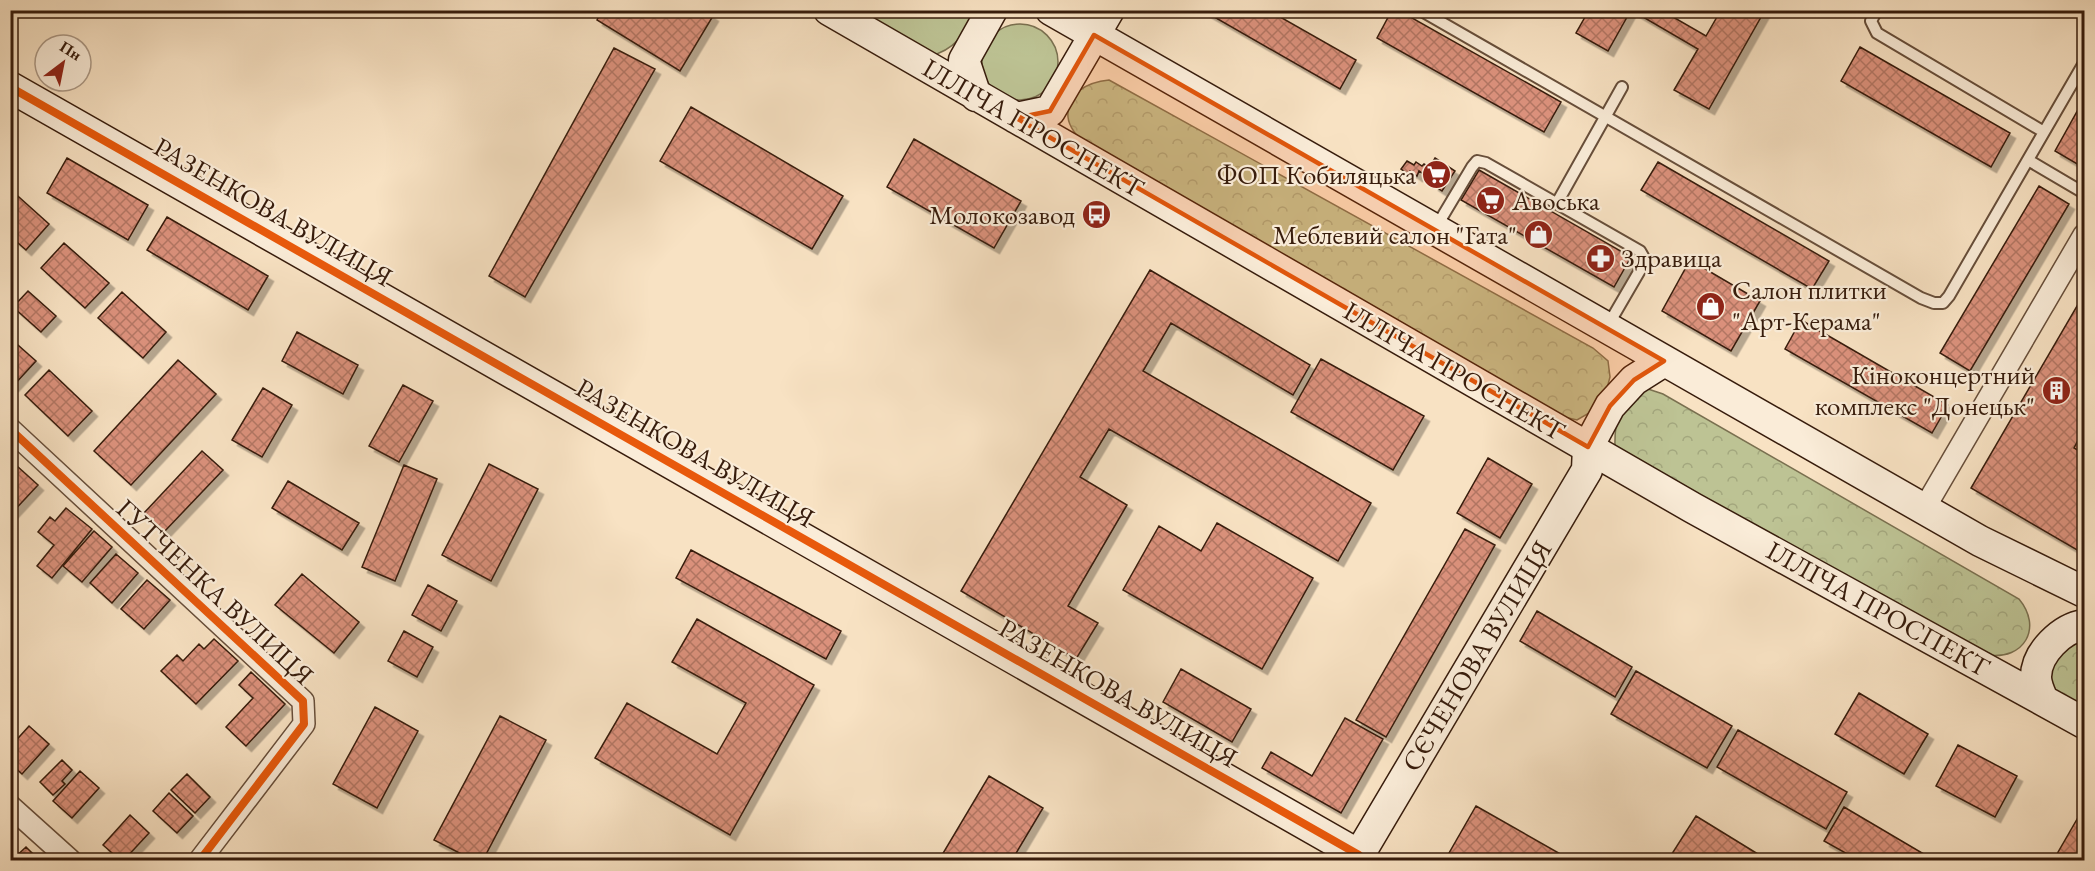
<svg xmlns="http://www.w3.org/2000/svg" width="2095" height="871" viewBox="0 0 2095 871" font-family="'EB Garamond',serif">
	<defs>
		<pattern id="forest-crowns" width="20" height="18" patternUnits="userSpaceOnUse" patternTransform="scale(1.5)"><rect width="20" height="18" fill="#bdc394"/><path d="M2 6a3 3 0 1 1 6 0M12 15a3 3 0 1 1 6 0" fill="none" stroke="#a3a77e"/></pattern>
		<pattern id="building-cross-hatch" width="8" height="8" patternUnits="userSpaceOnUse" patternTransform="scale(1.5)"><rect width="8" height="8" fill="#db917b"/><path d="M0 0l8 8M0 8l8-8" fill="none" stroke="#b27663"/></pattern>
		<filter id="shadow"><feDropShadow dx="5.5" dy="5.5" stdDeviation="0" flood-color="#0004"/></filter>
	</defs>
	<rect width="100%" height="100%" fill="#f8e2c3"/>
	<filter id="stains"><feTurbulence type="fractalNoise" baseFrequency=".00333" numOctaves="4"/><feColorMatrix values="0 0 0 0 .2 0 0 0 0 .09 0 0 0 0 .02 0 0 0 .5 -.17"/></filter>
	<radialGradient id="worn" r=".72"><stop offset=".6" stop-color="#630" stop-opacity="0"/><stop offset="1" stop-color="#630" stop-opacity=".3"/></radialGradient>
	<path fill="#bdc394" stroke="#7a7050" stroke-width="1.5" d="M851,11H973C967,34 954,50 930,56Z
		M982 62a38 38 0 1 1 76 0a38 38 0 1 1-76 0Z"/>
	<path fill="url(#forest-crowns)" stroke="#7a7050" stroke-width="1.5" d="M1109,80L1593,348L1608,361L1610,377L1606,392L1591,412L1577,420L1560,416L1088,148C1081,140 1069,129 1068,117C1066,92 1089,82 1109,80Z
		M1645,388L1663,394L2019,599C2043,628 2024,660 1988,655L1615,448C1614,413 1620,410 1645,388Z
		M2079,644L2084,646V713L2051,691L2048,663L2069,645Z"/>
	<path fill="url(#building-cross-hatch)" stroke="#371c0c" stroke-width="1.5" filter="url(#shadow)" d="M602,10H704L713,16L680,71L597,20Z
		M1202,10H1268L1356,60L1340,89Z
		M1392,10H1398L1561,102L1544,132L1377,38Z
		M1589,10H1631L1608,51L1576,33Z
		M1631,10H1661L1706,36L1721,10H1765L1709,109L1674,90L1698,49Z
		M1860,47L2010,133L1991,167L1841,81Z
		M614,48L655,69L525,297L489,276Z
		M2084,99V168L2055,151Z
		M691,107L843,196L812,249L660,161Z
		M914,139L1021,201L994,248L887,187Z
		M67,158L148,205L128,240L47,193Z
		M1435,158L1455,171L1442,191L1433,185L1435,181L1425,175Z
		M1407,161L1414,165L1416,162L1422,166L1424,164L1429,167L1425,175L1419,171L1417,176L1410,171L1408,174L1401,169Z
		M1658,162L1829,261L1812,289L1641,190Z
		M1479,170L1631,257L1614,287L1461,200Z
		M2039,186L2069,204L1970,371L1940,353Z
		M10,189L49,224L26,250L10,236Z
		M167,217L268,276L248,310L147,250Z
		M64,243L109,283L85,308L41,268Z
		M1690,260L1760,301L1731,351L1662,311Z
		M1150,270L1310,365L1293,395L1171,323L1143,371L1371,503L1338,561L1109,429L1080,477L1127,505L1068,606L1098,623L1076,659L961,591Z
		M28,291L56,316L41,332L13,307Z
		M122,292L166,332L143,358L98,318Z
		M2084,294V554L1971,488Z
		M1801,320L1948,405L1932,433L1785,349Z
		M297,332L358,365L343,394L282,361Z
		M10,338L36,361L13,386L10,384Z
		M1321,359L1424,416L1393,470L1291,412Z
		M178,360L216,394L131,485L94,451Z
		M49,370L92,411L68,436L25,395Z
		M403,385L433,401L399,462L369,446Z
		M263,388L292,405L262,457L232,440Z
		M2084,429V454L2074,448Z
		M202,451L223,470L164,532L144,513Z
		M1488,458L1532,484L1500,538L1457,513Z
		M489,464L538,489L491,581L442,555Z
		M404,465L437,479L395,581L362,567Z
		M17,466L38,485L10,515V496L13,493L10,491V473Z
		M288,481L359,523L342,550L272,508Z
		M66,508L92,529L52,578L37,566L54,545L38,532L50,517L55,521Z
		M1217,523L1313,578L1262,669L1123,590L1159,526L1201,551Z
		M1465,529L1495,545L1386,737L1356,720Z
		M94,531L112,547L82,582L63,566Z
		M691,550L841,631L826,659L676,578Z
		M116,554L138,573L112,603L90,583Z
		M302,574L359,622L334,653L275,605Z
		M147,580L170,600L144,629L121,609Z
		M428,585L457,601L441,631L412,615Z
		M1537,611L1632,667L1615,697L1520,641Z
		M697,619L814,685L730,835L595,758L627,703L717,754L746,703L672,662Z
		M404,631L433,647L417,677L388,661Z
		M214,639L238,661L196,704L161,671L177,655L183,661L199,644L204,649Z
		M1181,669L1251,709L1232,742L1163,702Z
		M1636,671L1732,726L1707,768L1611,714Z
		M251,672L285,704L246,746L226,727L253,698L239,685Z
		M1859,693L1928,734L1904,774L1835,734Z
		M375,707L418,731L377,808L333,784Z
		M500,716L546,740L483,860H473L434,840Z
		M1345,718L1383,739L1341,813L1262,768L1271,752L1312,776Z
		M29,726L49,744L22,774L10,763V747Z
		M1738,730L1847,792L1826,829L1717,767Z
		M1958,745L2017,776L1995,817L1936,786Z
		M62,760L72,770L62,781L65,784L53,795L40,782Z
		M80,771L99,788L72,818L53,801Z
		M187,774L210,797L195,813L171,790Z
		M989,776L1043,808L1012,860H939Z
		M169,793L193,816L177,833L153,811Z
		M1476,806L1571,860H1445Z
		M1844,807L1934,860H1858L1824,841Z
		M2080,814L2084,817V860H2069L2057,854Z
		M130,815L149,833L124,860H120L103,845Z
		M1696,816L1766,859L1765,860H1668Z
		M26,847L39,860H12Z"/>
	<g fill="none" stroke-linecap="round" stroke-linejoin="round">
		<defs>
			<path id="lane" d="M1420,10L1921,298L1934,303H1943L1949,296L2084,63
				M1877,10L1871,21L1877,33L2044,132
				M2028,160L2084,193
				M1557,203L1622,87
				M1435,229L1472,167L1477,161L1486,163L1640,251L1644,258L1643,265L1607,327"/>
			<path id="street" d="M10,429L303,701L304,724L200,860
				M1924,509L2084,235
				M10,806L70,860"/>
			<path id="secondary" d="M829,10L1693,508L2084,723
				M1051,10L1980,541L2084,592
				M10,87L1359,855
				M976,96L964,60L992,10
				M1016,118L1050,111L1109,10
				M2043,700C2040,693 2036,685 2036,677C2036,653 2062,628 2084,625
				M1356,860L1587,470L1588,447L1610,406L1634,380L1664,361"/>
		</defs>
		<use href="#lane" stroke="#674e3a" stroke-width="14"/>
		<use href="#street" stroke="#674e3a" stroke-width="24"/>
		<use href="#secondary" stroke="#371c0c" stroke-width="33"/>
		<use href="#lane" stroke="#faecd8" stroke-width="10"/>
		<use href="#street" stroke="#faecd8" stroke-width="21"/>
		<use href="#secondary" stroke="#faecd8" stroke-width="30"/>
		<defs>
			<path id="cycleway" d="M10,87L1359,855
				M10,429L303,701L304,724L200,860"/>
		</defs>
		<use href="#cycleway" stroke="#faecd8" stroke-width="11"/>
		<use href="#cycleway" stroke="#e8590c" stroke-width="8"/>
	</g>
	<path fill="#df560c" fill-opacity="0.2" stroke="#df560c" stroke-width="4.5" stroke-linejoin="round" d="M1094,35L1664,361L1634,380L1610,406L1588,447L1016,118L1050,111Z"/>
	<defs>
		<symbol id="supermarket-disc" viewBox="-11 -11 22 22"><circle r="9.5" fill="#8f2418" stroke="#faecd8"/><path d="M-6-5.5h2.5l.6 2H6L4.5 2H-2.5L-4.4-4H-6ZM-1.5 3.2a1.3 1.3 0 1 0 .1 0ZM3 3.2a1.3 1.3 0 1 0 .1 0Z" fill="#fff"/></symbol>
		<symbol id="bus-disc" viewBox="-11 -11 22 22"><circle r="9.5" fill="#8f2418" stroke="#faecd8"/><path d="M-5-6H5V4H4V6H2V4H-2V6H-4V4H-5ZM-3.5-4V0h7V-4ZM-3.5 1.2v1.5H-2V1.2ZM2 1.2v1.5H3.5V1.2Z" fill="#fff"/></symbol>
		<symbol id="shop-disc" viewBox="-11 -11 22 22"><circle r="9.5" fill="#8f2418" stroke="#faecd8"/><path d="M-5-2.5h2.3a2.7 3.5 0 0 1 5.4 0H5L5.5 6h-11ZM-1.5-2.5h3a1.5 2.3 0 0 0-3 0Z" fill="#fff"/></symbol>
		<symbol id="pharmacy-disc" viewBox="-11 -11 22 22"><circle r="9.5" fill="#8f2418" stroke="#faecd8"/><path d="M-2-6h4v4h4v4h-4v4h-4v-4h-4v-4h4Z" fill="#fff"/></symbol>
		<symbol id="building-disc" viewBox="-11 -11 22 22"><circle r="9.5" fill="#8f2418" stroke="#faecd8"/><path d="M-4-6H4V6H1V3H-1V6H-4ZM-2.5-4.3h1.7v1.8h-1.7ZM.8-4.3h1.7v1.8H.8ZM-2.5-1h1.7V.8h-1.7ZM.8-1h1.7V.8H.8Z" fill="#fff"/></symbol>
	</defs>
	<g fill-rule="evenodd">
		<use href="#supermarket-disc" x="1420" y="158" width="33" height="33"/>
		<use href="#supermarket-disc" x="1474" y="184" width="33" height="33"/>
		<use href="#bus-disc" x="1080" y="198" width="33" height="33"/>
		<use href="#shop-disc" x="1522" y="218" width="33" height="33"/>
		<use href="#pharmacy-disc" x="1584" y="242" width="33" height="33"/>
		<use href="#shop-disc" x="1694" y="290" width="33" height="33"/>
		<use href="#building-disc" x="2040" y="374" width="33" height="33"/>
	</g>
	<g text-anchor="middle" stroke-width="4.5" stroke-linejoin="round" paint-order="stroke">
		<g font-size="27" fill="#371c0c" stroke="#faecd8">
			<text transform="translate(1033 128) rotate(30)" y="9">ІЛЛІЧА ПРОСПЕКТ</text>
			<text transform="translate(273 212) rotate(30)" y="9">РАЗЕНКОВА ВУЛИЦЯ</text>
			<text transform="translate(1454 371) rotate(30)" y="9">ІЛЛІЧА ПРОСПЕКТ</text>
			<text transform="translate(695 453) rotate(30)" y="9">РАЗЕНКОВА ВУЛИЦЯ</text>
			<text transform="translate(215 592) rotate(43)" y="9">ГУТЧЕНКА ВУЛИЦЯ</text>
			<text transform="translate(1878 609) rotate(29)" y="9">ІЛЛІЧА ПРОСПЕКТ</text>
			<text transform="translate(1477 656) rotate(-59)" y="9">СЄЧЕНОВА ВУЛИЦЯ</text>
			<text transform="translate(1118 693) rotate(30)" y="9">РАЗЕНКОВА ВУЛИЦЯ</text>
		</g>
		<g font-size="27" fill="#371c0c" stroke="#faecd8" text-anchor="end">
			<text x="1416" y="184">ФОП Кобиляцька</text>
			<text x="1512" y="210" text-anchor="start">Авоська</text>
			<text x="1075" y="224">Молокозавод</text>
			<text x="1517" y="244">Меблевий салон "Гата"</text>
			<text x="1621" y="267" text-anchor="start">Здравица</text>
			<text x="1732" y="299" text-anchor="start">Салон плитки<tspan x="1732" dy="31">"Арт-Керама"</tspan></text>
			<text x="2035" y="384">Кіноконцертний<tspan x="2035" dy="31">комплекс "Донецьк"</tspan></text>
		</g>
	</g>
	<rect width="2095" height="871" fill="none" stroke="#f8e2c3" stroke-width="36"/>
	<rect x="12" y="12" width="2071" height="847" fill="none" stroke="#371c0c" stroke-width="3"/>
	<rect x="18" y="18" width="2059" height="835" fill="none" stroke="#371c0c" stroke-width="1.5"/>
	<g transform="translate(63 63) rotate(32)"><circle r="28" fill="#faecd8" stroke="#ac9986" stroke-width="1.5"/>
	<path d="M0-4.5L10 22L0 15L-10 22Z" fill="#8f2418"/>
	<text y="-9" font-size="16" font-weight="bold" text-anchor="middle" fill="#371c0c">Пн</text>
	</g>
	<rect width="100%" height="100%" filter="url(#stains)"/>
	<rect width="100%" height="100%" fill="url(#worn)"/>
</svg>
